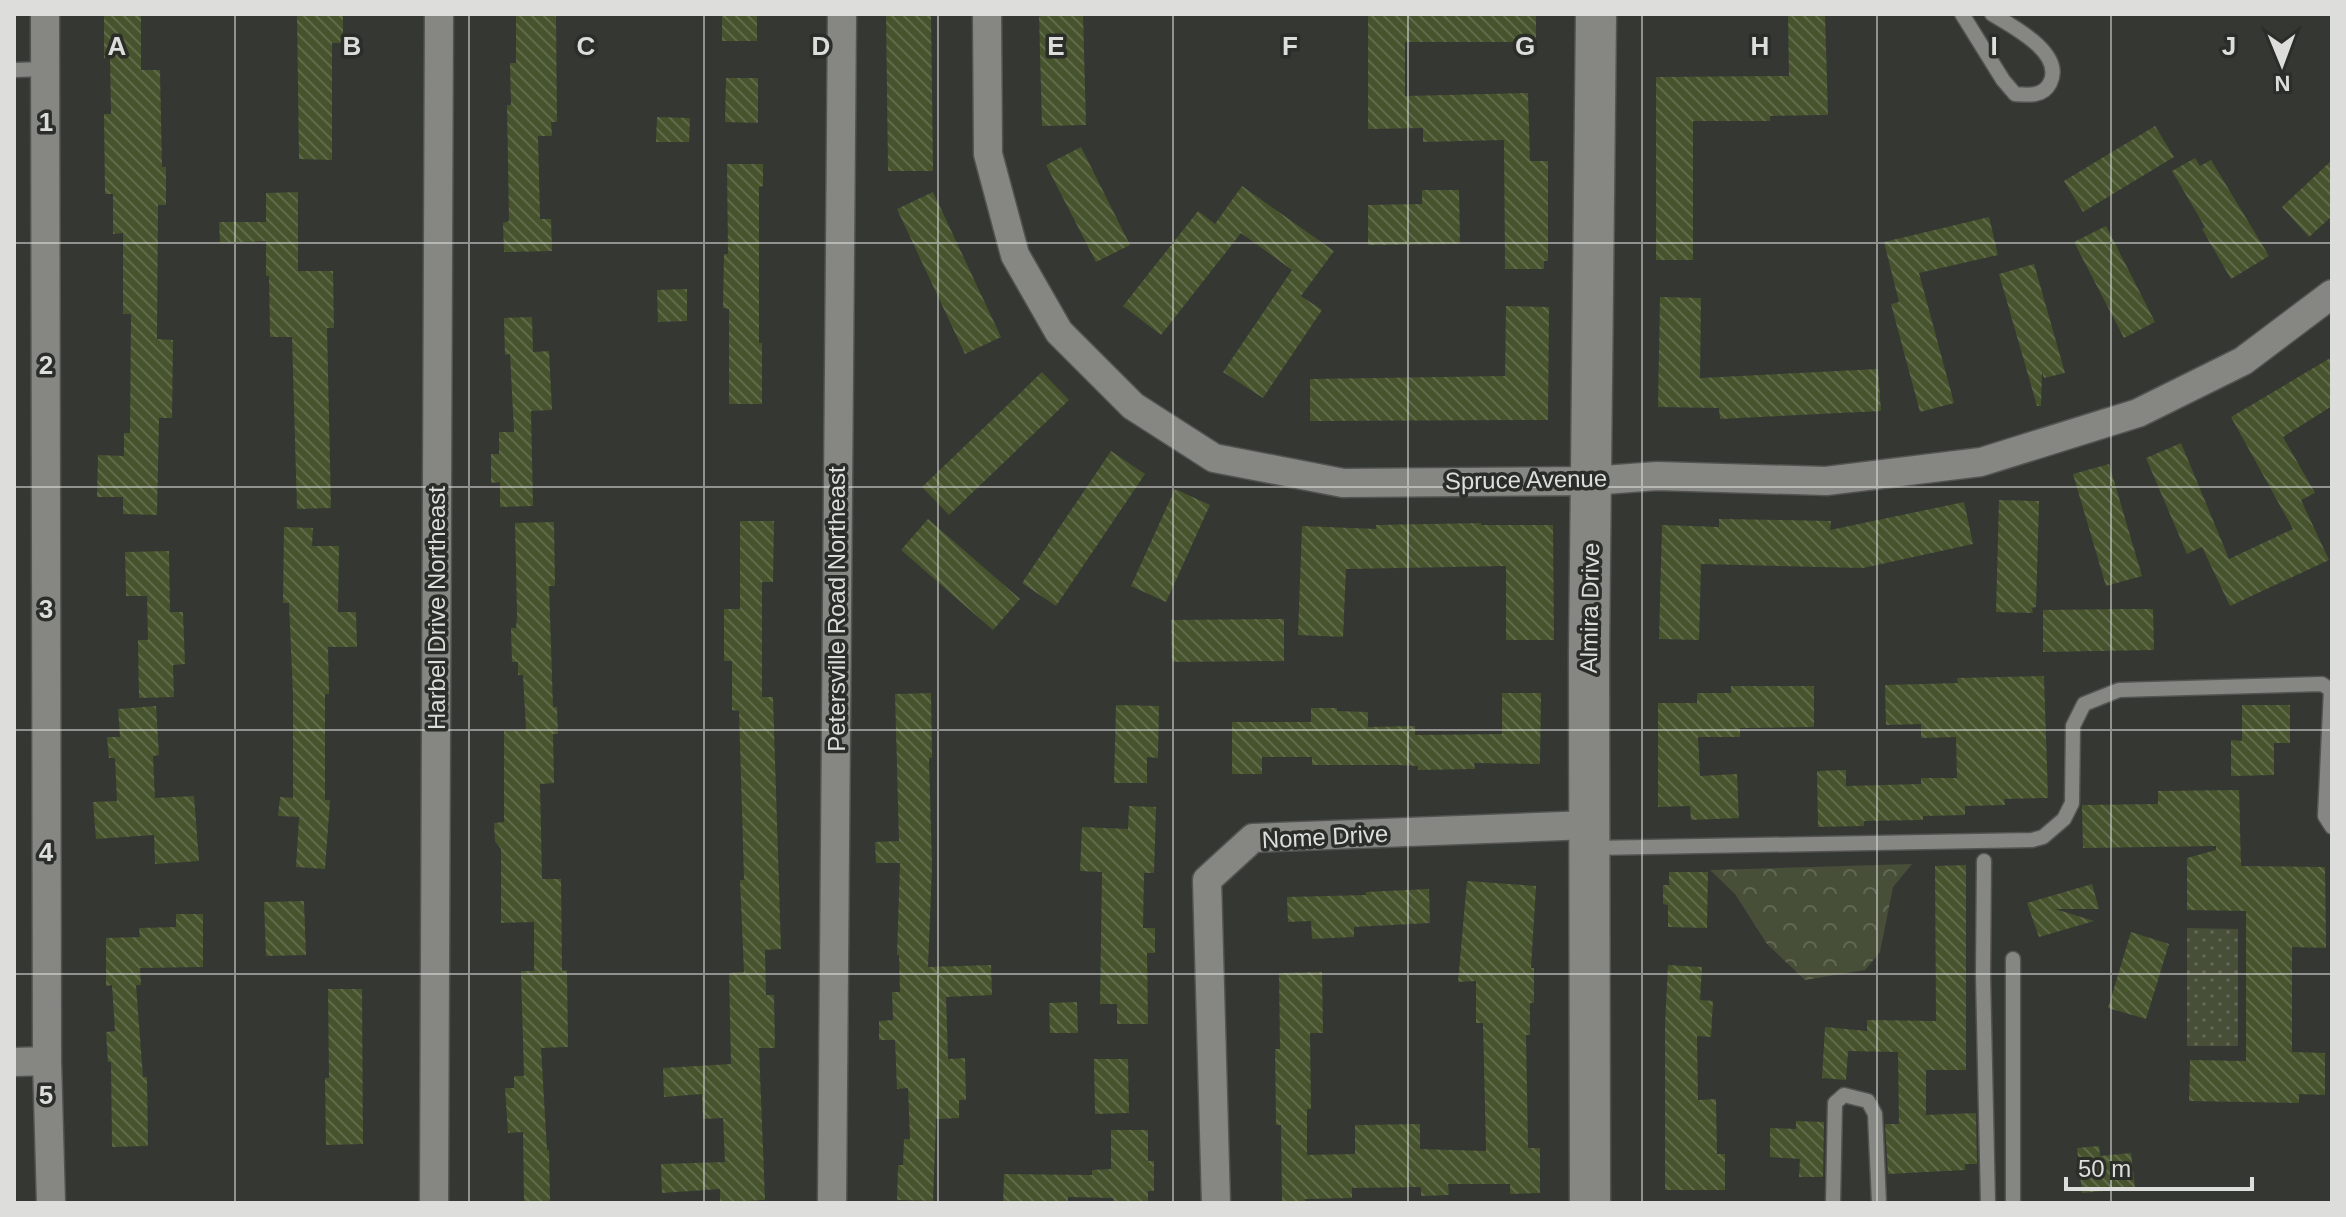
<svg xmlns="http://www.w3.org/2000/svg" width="2346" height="1217" viewBox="0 0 2346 1217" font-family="Helvetica,sans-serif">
	<defs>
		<pattern id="grass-dots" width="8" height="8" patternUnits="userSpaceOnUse" patternTransform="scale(2)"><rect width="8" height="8" fill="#474f38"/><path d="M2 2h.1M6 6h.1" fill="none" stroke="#616854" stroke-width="1.8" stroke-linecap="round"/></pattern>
		<pattern id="forest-crowns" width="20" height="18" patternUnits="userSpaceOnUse" patternTransform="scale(2)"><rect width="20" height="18" fill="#474f38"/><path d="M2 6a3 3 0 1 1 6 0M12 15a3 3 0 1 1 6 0" fill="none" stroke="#616854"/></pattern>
		<pattern id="building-back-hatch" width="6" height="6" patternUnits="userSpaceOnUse" patternTransform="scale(2)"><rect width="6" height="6" fill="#46532d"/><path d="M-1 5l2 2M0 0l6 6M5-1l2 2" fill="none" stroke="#606b4b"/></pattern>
	</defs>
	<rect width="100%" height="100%" fill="#353733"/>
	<path fill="url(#grass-dots)" d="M2187,928L2238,929V1046H2187Z"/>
	<path fill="url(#forest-crowns)" d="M1912,864L1893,887L1880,952L1865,970L1805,980L1767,944L1735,894L1710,870Z"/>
	<path fill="url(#building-back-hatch)" d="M104,14H141V70H160L162,167H166V205H158L157,339L173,340L172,418H159L157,515L123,514V497H97L98,455L124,456V433H130L131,314H123V233L113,234V194H105L104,114H111L110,58H104Z
		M297,14H343V43H332V160L299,159Z
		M516,14H556L557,122H551L552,136H538L540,219H551L552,251L504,252L503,223L509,221L507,105H511L510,63H516Z
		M722,14H757V41H722Z
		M886,14H931L933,171H888Z
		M1039,14H1083L1086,125L1042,126Z
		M1422,14H1536V42H1405V96L1528,93L1530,161H1548V261H1544V269H1505L1504,140L1423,142V128L1368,129V16Z
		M1788,14H1825L1828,115L1770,116V121H1693V260H1656V77L1789,76Z
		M726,78H758V123L725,122Z
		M657,117L690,118L689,142H656Z
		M2155,126L2174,157L2083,212L2064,181Z
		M1081,147L1130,245L1096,262L1046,165Z
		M2195,158L2200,166L2211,160L2269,256L2231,279L2202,229L2205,227L2172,171Z
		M2332,160V216L2309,237L2282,207Z
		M727,164H763V186L759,187V343H762V404H729V309L723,308L724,254H728Z
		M1242,186L1334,251L1301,296L1322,310L1263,398L1223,372L1292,270L1241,233L1161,335L1123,306L1198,211L1215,224Z
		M1422,190H1459L1460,244L1368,245V205L1422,204Z
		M298,192V271H333L334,328H327L331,508L297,509L292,337H270L269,276H266V241L220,243L219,222H266V193Z
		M933,192L1001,337L965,354L897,209Z
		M1989,217L1998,255L1919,273L1954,403L1920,412L1891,304L1899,302L1884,242Z
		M2106,226L2155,322L2124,338L2074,242Z
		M2034,264L2065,373L2044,378L2042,372L2041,406H2037L1999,274Z
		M687,289V321L658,322L657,290Z
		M1660,297L1701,298L1700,378L1878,369L1881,411L1720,419L1719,408L1658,407Z
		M1506,306L1549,307L1548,420L1310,421V379L1505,376Z
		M532,317L533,352L549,351L552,410L531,411L533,506L500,507V482L491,483V454H499V432H514L510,354L505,355L504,318Z
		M2332,357V406L2283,437L2315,493L2301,500L2329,560L2230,606L2202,547L2187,554L2146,458L2181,443L2229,559L2293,529L2231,417Z
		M1042,372L1069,400L949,515L922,487Z
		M1111,451L1145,474L1056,606L1022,583Z
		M2109,464L2142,576L2106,586L2073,474Z
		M1175,489L1210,505L1166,602L1131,586Z
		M1999,500L2039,501L2036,607L2032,608L2033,613L1996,612Z
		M1964,502L1973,544L1863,568L1701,564L1699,640L1659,639L1662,525L1719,527V519L1831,521L1830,530Z
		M928,519L1020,599L993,630L901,550Z
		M740,521H774L773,582H762V697H773L781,949L765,950L766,995H774L775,1048H759L765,1200L720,1203V1189L662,1193L661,1164L725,1162L723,1118L703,1119L702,1094L664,1097L663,1068L731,1064L729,973L744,972L740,880H744L739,711L732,710V661H724V609H740Z
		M554,522L555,586H549L553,707H557L558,734H553L554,783L540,784L542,879H561L562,971L567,970L568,1047L541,1048L547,1150H549L550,1203H524L523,1132L508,1133L505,1088H514V1076H524L521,971H534V922L501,923V849L495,841L494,823L504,822V731L526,730L523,675H518V662H512L511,628H516L517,616L515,523Z
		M1481,523V525H1553L1554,640H1506V566L1346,569L1343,637L1298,635L1302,526L1376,529V525Z
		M284,527L313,528L312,546H339L338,612H356L357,647H328L329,694H325V800H330L325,869L296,867L299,817L278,816L280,797L293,798V695L289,603H283Z
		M169,551L170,612H183L185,664L173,665L174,697L139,698L138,640H148L147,596H126L125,552Z
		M2125,609H2153L2154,650L2043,652V610Z
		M1284,619V661L1172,662L1171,620Z
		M2044,676L2048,798L2004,799L2005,805L1965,806V815L1923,816V820L1864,821V826L1818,827L1817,771L1846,770V786L1921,784V778H1957L1956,737L1921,738V724L1886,725L1885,685L1958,683L1957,678Z
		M1731,686H1814V727L1740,728V737H1698L1700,776L1737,774L1739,818L1691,820L1690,806L1658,807V703H1697V693H1731Z
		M931,693L932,758H929L932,867L928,967L991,965L992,995L946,997L948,1059L965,1058L966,1100H959V1118L936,1119L933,1201L897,1200L898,1165H903L904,1139H910L908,1088L897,1089L895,1040H879V1021L893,1020L892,992H900L899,955H897L900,863H876L875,842L899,841L895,694Z
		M1502,693H1541L1540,764L1474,763L1475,769L1418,770V766L1399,765H1312V757H1262V774H1232V722H1311V708H1337V711L1368,712V727L1415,726V735L1502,734Z
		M1116,705L1159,706L1158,758L1147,757V783H1114Z
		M2242,705H2290V743H2274V775L2231,776V740L2242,741Z
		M156,706L159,755L153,756L155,798L194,796L199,861L155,864L154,835L96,839L93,802L117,801L115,758H109L107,737H120L118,709Z
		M2239,790L2241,866L2325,867L2326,948L2292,947V1052L2325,1053V1095L2299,1094V1103L2189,1101L2190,1060L2246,1061V911L2187,910V858L2216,850V846L2083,848L2082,805L2158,804V791Z
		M1129,806L1156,807L1154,873H1144L1143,928H1155V953H1147L1148,1024H1117V1004H1100L1102,872L1080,871L1082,827L1128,829Z
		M1966,865V1070H1926V1115L1976,1113L1977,1164H1965V1170L1888,1174L1885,1124H1899L1898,1052L1848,1051L1846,1080L1822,1078L1825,1027L1867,1031V1020L1936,1021L1935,866Z
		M1669,872H1708L1707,928L1668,927V905L1663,904V885H1669Z
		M1467,881L1536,886L1531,968H1534V1003H1530V1035H1526L1528,1148H1540V1193L1510,1194V1184H1448L1449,1195L1421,1196V1187L1352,1188V1198L1305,1199V1203H1282L1281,1125H1276L1275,1049H1280L1279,973L1322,972L1323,1033H1310L1311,1109H1307V1155L1355,1154V1125L1420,1124V1149L1486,1151L1483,1023H1476V981L1458,982Z
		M2092,884L2099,909H2055L2094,921L2039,937L2027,903Z
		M1429,889L1430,923L1354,927V937L1312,939L1311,921L1288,922L1287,897L1366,895V892Z
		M304,901L306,955L266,956L264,902Z
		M176,914H203V967L140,968L141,985H136L143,1077H147L148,1146L112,1147L111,1062H108L106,1032L115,1031L112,985L106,986V938L140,937L139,928L176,927Z
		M2131,932L2169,944L2146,1019L2108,1008Z
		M1668,965L1702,967L1700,1000L1713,1001L1711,1037L1697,1036L1698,1100L1716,1099L1717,1154H1725V1190H1665V1025Z
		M328,989H362L363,1144L326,1145L325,1078H329Z
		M1077,1002L1078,1033H1050L1049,1003Z
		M1094,1059H1128L1129,1113L1095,1114Z
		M1796,1121L1824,1122L1823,1177H1799L1800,1159L1770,1157V1128L1796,1129Z
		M1111,1130H1148V1161H1154V1191H1148V1203H1113V1198L1068,1197V1203H1003L1004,1174L1092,1175V1170L1111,1169Z
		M2099,1146L2100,1156L2131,1153L2135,1188L2082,1193L2077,1148Z"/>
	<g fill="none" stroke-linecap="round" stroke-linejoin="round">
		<defs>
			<path id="lane" d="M1962,14L2003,80L2015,94C2028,95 2043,97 2050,83C2065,53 2012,26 1992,14
				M14,70L45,69
				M1594,848L2032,840L2043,837L2064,819L2072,803L2073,726L2084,704L2119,690L2322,684L2331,690L2325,816L2332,827
				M1984,861L1983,975L1988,1203
				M1833,1203L1835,1103L1844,1095L1868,1101L1875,1114L1879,1203
				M2013,1203V959"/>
			<path id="street" d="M45,14L47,1061L51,1203
				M987,14L988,154L1015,255L1059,332L1133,406L1214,458L1343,483L1591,481L1657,476L1826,481L1981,462L2138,413L2243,361L2332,294
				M14,1062L47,1061
				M434,1203L439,14
				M832,1203L842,14
				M1216,1203L1207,880L1253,838L1589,825"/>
			<path id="secondary" d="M1590,1203L1589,654L1596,14"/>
		</defs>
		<use href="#lane" stroke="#535451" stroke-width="17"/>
		<use href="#street" stroke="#535451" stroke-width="31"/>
		<use href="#secondary" stroke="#535451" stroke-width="43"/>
		<use href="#lane" stroke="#868783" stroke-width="14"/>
		<use href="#street" stroke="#868783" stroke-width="28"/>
		<use href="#secondary" stroke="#868783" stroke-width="40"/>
	</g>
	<path fill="none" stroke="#dddedb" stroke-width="2" stroke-opacity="0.55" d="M235,14V1203M469,14V1203M704,14V1203M938,14V1203M1173,14V1203M1408,14V1203M1642,14V1203M1877,14V1203M2111,14V1203M14,243H2332M14,487H2332M14,730H2332M14,974H2332"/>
	<g text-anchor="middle" stroke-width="7" stroke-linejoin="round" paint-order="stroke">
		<g font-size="24" fill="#dddedb" stroke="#2b2d29">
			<text transform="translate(1526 480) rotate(-1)" y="8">Spruce Avenue</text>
			<text transform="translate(437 608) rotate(-90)" y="8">Harbel Drive Northeast</text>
			<text transform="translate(1590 608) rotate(-89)" y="8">Almira Drive</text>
			<text transform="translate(837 609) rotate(-90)" y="8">Petersville Road Northeast</text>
			<text transform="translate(1325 837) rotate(-3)" y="8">Nome Drive</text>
		</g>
	</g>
	<g font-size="26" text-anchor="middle" font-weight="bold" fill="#dddedb" stroke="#2b2d29" stroke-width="7" stroke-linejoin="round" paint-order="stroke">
		<text x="117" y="55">A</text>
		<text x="352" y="55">B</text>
		<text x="586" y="55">C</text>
		<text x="821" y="55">D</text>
		<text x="1056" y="55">E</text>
		<text x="1290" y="55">F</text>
		<text x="1525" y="55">G</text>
		<text x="1760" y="55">H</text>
		<text x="1994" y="55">I</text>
		<text x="2229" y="55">J</text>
		<text x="46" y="131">1</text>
		<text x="46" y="374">2</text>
		<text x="46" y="618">3</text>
		<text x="46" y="861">4</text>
		<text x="46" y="1104">5</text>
	</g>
	<rect width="2346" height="1217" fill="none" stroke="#dddedb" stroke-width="32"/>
	<g transform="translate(2282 64) rotate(179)" stroke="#2b2d29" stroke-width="6" paint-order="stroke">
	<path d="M0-6L14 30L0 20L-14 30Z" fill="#dddedb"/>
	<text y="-12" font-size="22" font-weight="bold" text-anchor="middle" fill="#dddedb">N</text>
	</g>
	<path d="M2066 1177v12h186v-12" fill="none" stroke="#dddedb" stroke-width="4"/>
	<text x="2078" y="1177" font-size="24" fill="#dddedb" stroke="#2b2d29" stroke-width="6" paint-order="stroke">50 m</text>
</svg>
